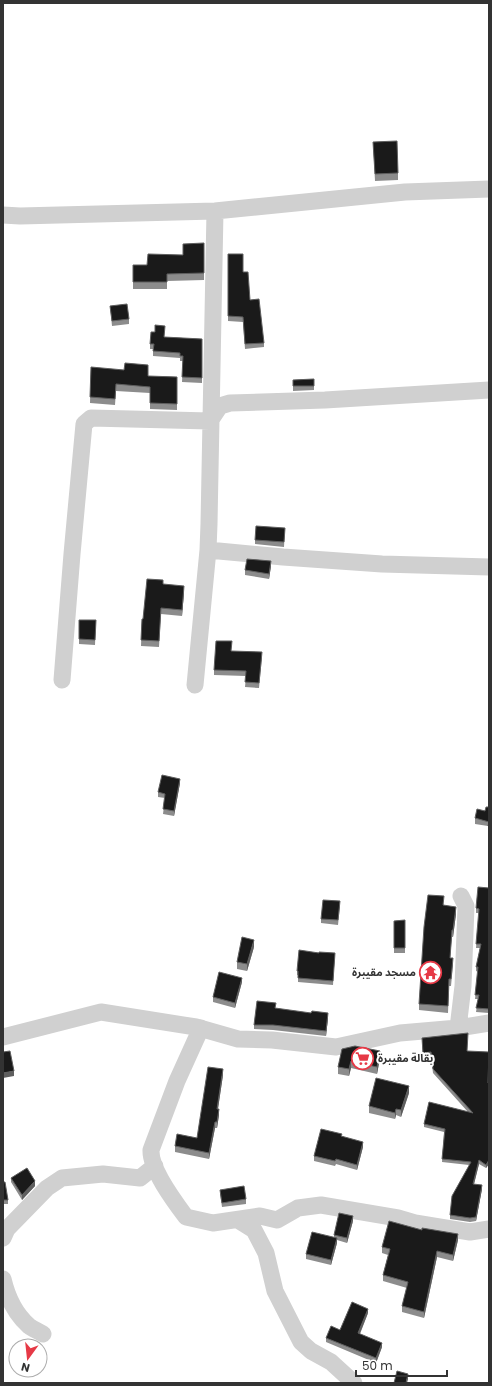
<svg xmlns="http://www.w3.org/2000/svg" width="492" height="1386" viewBox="0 0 492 1386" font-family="Poppins,'Noto Sans Arabic',sans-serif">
	<rect width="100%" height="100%" fill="#fff"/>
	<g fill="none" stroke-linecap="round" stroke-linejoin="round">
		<path stroke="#d0d0d0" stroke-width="17" d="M3,215L20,216L215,211L405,192L489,189
			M208,550L283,557L382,564L489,567
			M62,680L72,554L84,424L91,418L210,421L220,406L230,403L325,400L489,390
			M195,685L208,550L209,524L215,211
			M201,1028L177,1081L151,1150C150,1169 174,1201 186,1217L213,1223L260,1216L277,1220L298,1208L321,1205L398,1218L415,1223L470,1232L489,1229
			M458,1028L463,986L466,906L461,896
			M3,1037L101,1012L196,1027L238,1039L272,1040L336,1047L400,1033L458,1028L489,1023
			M238,1220L254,1230L266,1253L275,1291L301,1342L311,1351L331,1362L354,1383
			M3,1238L7,1229L47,1188L62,1178L103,1174L140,1178L155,1166
			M3,1279C7,1296 15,1314 29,1326C33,1329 38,1331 43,1334"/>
	</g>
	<path fill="#8c8c8c" d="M373,142L398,173V180L375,181Z
		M204,243V280L167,281V289H133V265H147L183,255Z
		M228,254L243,272L250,300L264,343V347L245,349L243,322L228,321Z
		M110,306L129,319V324L112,326Z
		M164,337L202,339V383L182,382L183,361H180V358L153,356V349H150V344Z
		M91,367L148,376L177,377V410L150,409V393L116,391L115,405L90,403Z
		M314,379V390L293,391V380Z
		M285,528L284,547L255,544V540Z
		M271,566L269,579L245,575V570Z
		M163,584L184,592L182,616L161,614L159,647L141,646L142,619H143Z
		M79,620H96L95,645L79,644Z
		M262,657L259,688L245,687L246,676L214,675V670Z
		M180,783L174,816L163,814L165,798L158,797V792Z
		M489,807V831H488V826L475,824V818Z
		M489,842V854H488Z
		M489,888V1013L476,1012L478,999H475L478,972L476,971V967L480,948H476L479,913H476V908Z
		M444,903V905L456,914L453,937H452L450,958L453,965L451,986H449L448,1013L419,1010V1004Z
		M340,906L338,925L321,923V919Z
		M405,920V953H394V921Z
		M254,947L247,971L237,969V962Z
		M319,953H335L333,985L298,982V975H297V971Z
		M242,982L235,1008L213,1002V997Z
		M276,1008L328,1018L326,1036L273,1030L254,1029V1025Z
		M422,1041L467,1051L489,1083V1164L486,1168L479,1164L474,1184L482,1189L476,1221L470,1222L450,1219V1215L469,1165L442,1162L444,1132L424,1127V1124L468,1112L433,1073L431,1056H423Z
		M342,1049L380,1058L377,1074L351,1068L349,1076L338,1074V1067Z
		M223,1075L218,1109L219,1115L217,1128H215L209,1159L175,1152V1146L197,1138Z
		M409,1093L401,1117L396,1115L395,1119L369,1113V1106Z
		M342,1136L363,1147L357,1170L336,1164L335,1166L314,1161V1156Z
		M11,1178L35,1186L22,1200L11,1182Z
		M3,1182L8,1200V1204H3Z
		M220,1190L246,1199V1204L222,1207L220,1194Z
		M353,1221L347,1243L337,1240V1243L331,1265L306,1259V1254L334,1237V1235Z
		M458,1240L453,1261L437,1257L424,1318L402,1312V1306L407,1288L383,1281V1275L388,1255L382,1253V1247Z
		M368,1313L360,1334L382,1347L376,1363L326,1342V1338Z"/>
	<path fill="#5f5f5f" d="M271,561V566L269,579V574Z
		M184,586V592L182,616V610Z
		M180,779V783L174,816V811Z
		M456,907V914L453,937V930Z
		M254,940V947L247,971V964Z
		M242,978V982L235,1008V1003Z
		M328,1013V1018L326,1036V1031Z
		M380,1051V1058L377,1074V1067Z
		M351,1061V1068L349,1076V1069Z
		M223,1069V1075L217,1115V1109Z
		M14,1071V1076L3,1078V1073Z
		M409,1086V1093L401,1117V1110Z
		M219,1109V1115L217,1128V1122Z
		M396,1109V1115L395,1119V1113Z
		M215,1122V1128L209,1159V1153Z
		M363,1142V1147L357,1170V1165Z
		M479,1160V1164L473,1188V1184Z
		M489,1160V1164L486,1168V1165Z
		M35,1181V1186L22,1200V1195Z
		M482,1185V1189L476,1221V1217Z
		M353,1216V1221L347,1243V1238Z
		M458,1234V1240L453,1261V1255Z
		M337,1238V1243L331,1265V1260Z
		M437,1251V1257L424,1318V1312Z
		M368,1309V1313L358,1338V1333Z
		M382,1343V1347L376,1363V1358Z
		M408,1374V1379L407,1383H406Z"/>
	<path fill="#1a1a1a" stroke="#5f5f5f" d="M397,141L398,173L375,174L373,142Z
		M204,243V273L167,274V282H133V265H147L148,254L183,255V244Z
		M228,254H243V272H248L250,300L259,299L264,343L245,344L243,317L228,316Z
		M127,304L129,319L112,321L110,306Z
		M155,325L165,326L164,337L202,339V378L182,377L183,356H180V353L153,351L154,344H150L151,332H155Z
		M125,363L148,365V376L177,377V404L150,403V387L116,384L115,399L90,397L91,367L124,370Z
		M314,379V386H293V380Z
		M256,526L285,528L284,542L255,540Z
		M247,559L271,561L269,574L245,570Z
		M147,579L163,580V584L184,586L182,610L161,608L159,641L141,640L142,619H143Z
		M79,620H96L95,640L79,639Z
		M216,641H232L231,651L262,652L259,683L245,682L246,671L214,670Z
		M162,775L180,779L174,811L163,809L165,794L158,792Z
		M486,807H489V826H488L489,822L475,818L477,809L485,811Z
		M478,887L489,888V1009L476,1008L479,995H475L478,967H476L481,944H476L479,909L476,908Z
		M428,895L444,896L443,905L456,907L453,930H452L450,958H453L451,979H449L448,1006L419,1004L424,927Z
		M323,900L340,901L338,920L321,919Z
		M405,920V948H394V921Z
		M242,937L254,940L247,964L237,962Z
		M299,950L319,953V952L335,953L333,981L298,978V971H297Z
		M219,972L242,978L235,1003L213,997Z
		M257,1001L276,1003L275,1008L311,1013L312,1011L328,1013L326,1031L273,1025H254Z
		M468,1033L467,1051L489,1052L488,1083H489V1160L486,1165L479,1160L473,1184L482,1185L476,1217L470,1218L450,1215L452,1196L471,1162L442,1159L445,1129L424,1124L429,1102L473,1113L433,1069L431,1052L423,1053L422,1038Z
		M355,1046L380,1051L377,1067L351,1061L349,1069L338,1067L342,1049Z
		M10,1051L14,1071L3,1073V1052Z
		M208,1067L223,1069L217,1109H219L217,1122H215L209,1153L175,1146L177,1134L197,1138Z
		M376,1078L409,1086L401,1110L396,1109L395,1113L369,1106Z
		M321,1129L342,1134L341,1136L363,1142L357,1165L336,1159L335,1161L314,1156Z
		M27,1168L35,1181L22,1195L11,1178Z
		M3,1182H5L8,1200H3Z
		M244,1186L246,1199L222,1203L220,1190Z
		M339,1213L353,1216L347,1238L334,1235Z
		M389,1221L422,1230V1228L458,1234L453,1255L437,1251L424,1312L402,1306L408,1282L383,1275L390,1249L382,1247Z
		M312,1232L337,1238L331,1260L306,1254Z
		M352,1302L368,1309L358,1333L382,1343L376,1358L326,1338L331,1326L340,1330Z
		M397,1371L408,1374L406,1383H394Z"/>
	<defs>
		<symbol id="temple-ring" viewBox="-11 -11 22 22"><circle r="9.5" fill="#fff" stroke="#e63946" stroke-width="1.5"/><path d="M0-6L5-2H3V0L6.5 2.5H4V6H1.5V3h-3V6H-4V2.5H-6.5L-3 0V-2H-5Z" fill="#e63946"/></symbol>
		<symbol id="supermarket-ring" viewBox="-11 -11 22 22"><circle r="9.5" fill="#fff" stroke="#e63946" stroke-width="1.5"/><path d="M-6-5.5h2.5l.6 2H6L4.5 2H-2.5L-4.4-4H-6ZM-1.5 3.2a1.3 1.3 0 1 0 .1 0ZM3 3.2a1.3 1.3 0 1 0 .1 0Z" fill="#e63946"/></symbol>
	</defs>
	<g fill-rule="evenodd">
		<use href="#temple-ring" x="418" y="960" width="25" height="25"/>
		<use href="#supermarket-ring" x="350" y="1046" width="25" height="25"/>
	</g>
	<g text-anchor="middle" stroke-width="4" stroke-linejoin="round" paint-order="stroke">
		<g font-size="11" font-weight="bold" fill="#333" stroke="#fff" text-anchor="end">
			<text x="416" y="976">مسجد مقيبرة</text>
			<text x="378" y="1062" text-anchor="start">بقالة مقيبرة</text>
		</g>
	</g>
	<rect width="492" height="1386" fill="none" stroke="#333333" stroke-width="8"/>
	<g transform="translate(28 1358) rotate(195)"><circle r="19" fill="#ffffff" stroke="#adadad"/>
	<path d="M0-3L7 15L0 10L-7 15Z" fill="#e63946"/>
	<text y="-6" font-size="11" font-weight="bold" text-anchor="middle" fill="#333333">N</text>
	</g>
	<path d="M356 1370v6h91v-6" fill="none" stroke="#333333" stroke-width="2"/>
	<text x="362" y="1370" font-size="12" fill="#333333" stroke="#ffffff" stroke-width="3" paint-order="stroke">50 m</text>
</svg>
